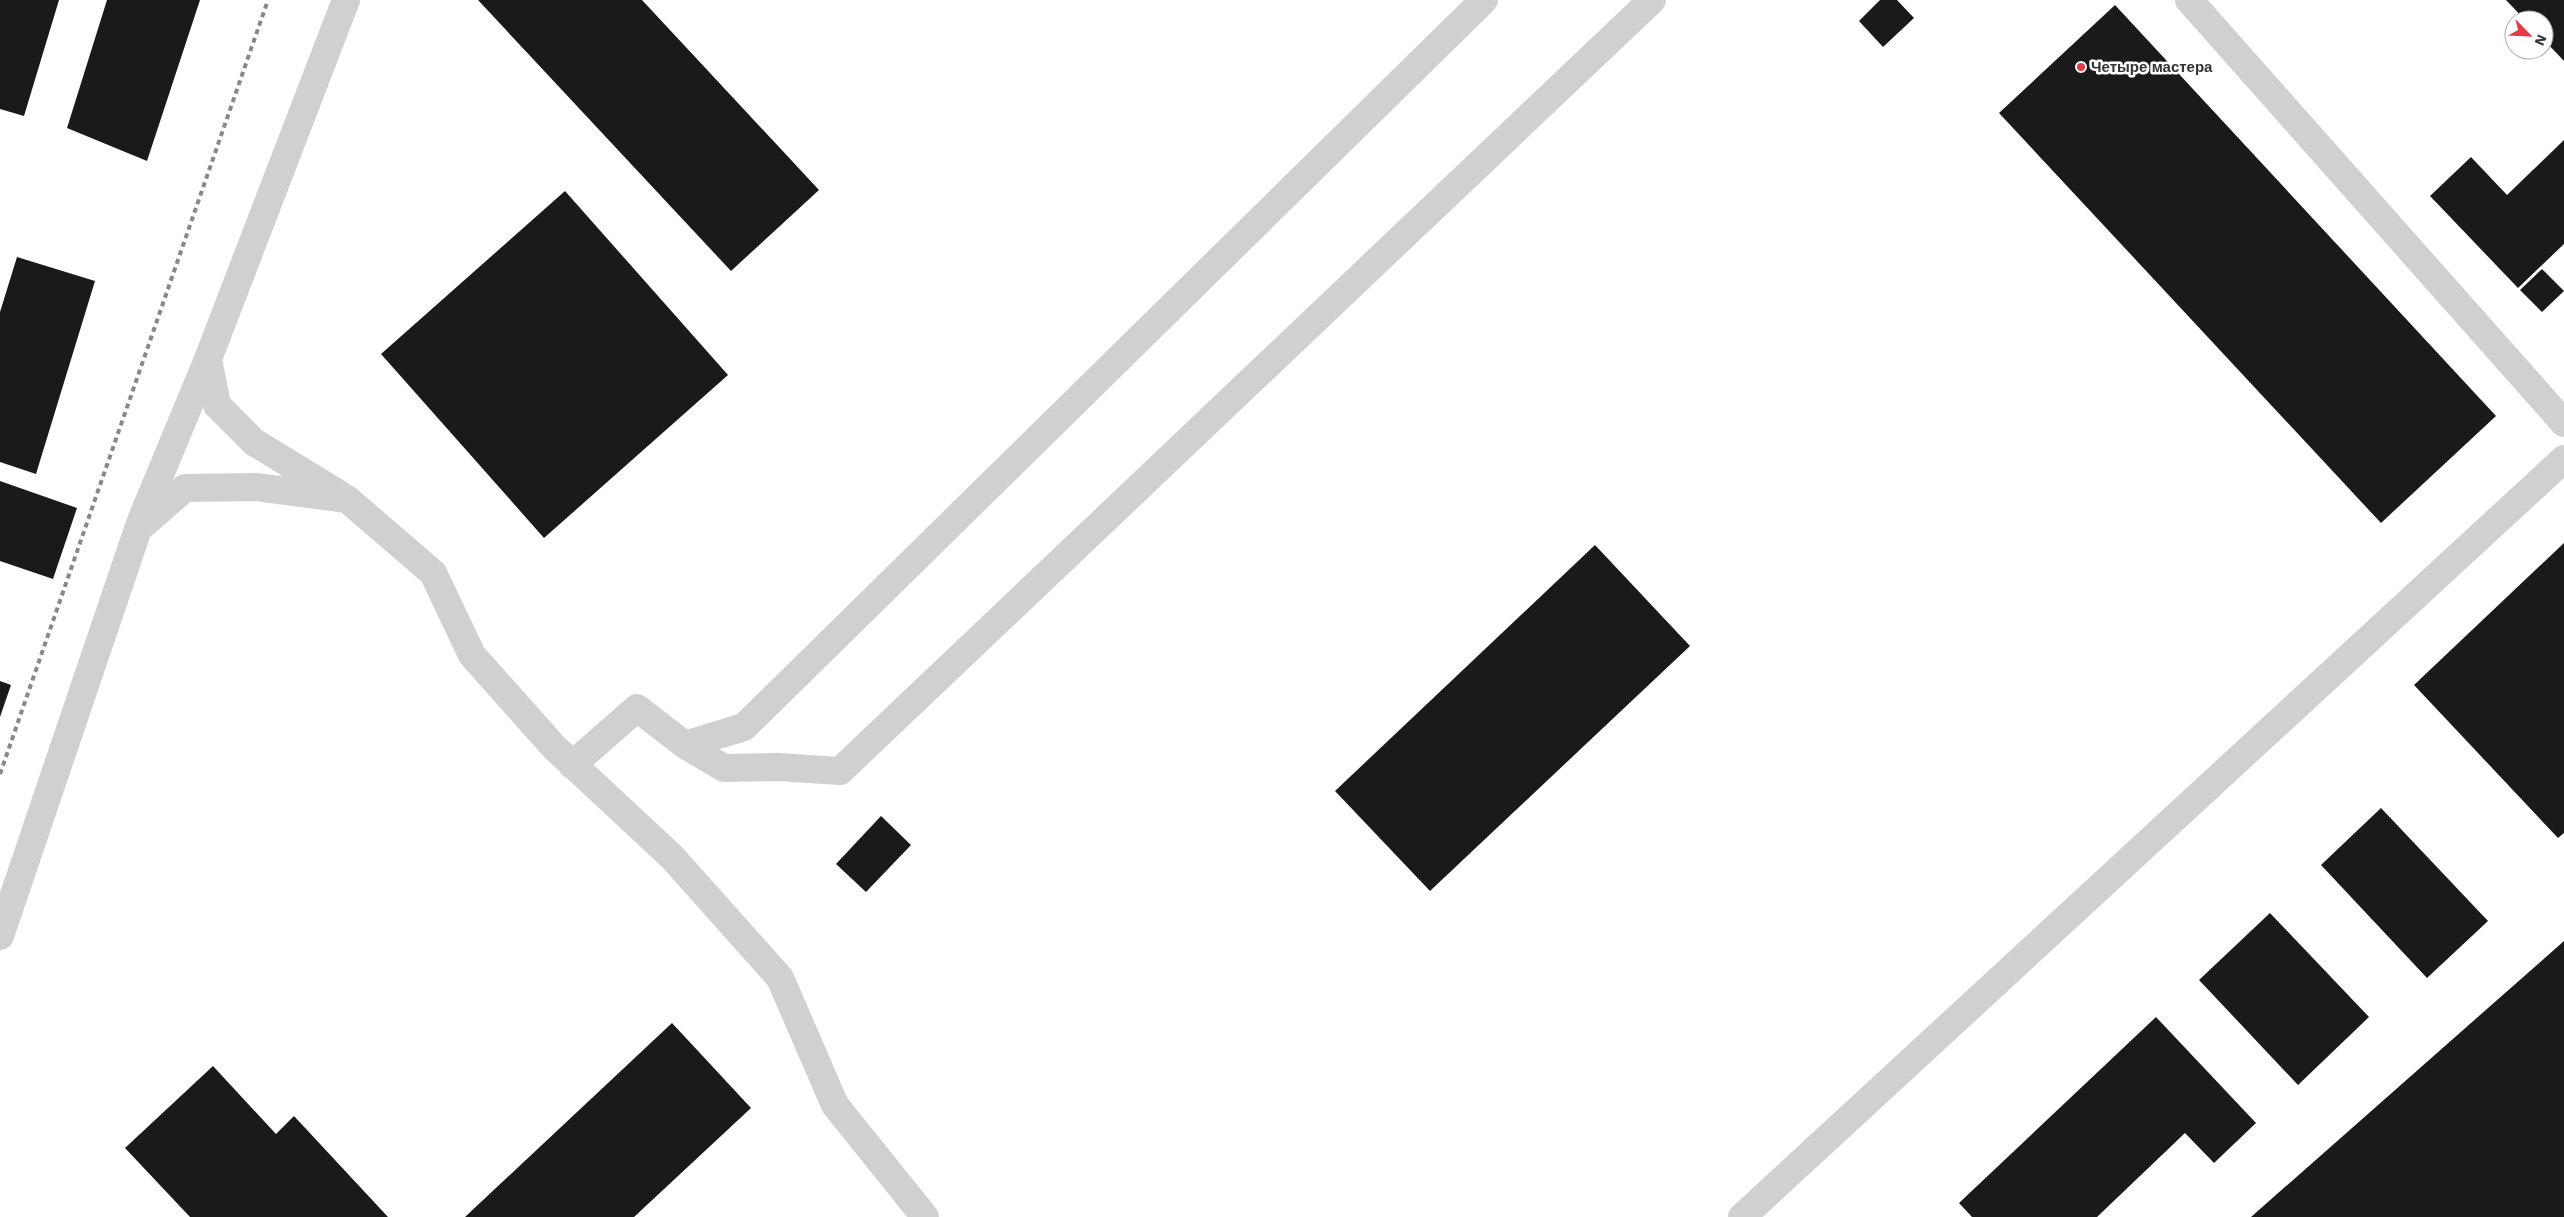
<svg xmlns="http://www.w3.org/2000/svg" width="2564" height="1217" viewBox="0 0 2564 1217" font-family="'Work Sans',sans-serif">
	<rect width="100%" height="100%" fill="#fff"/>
	<path fill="#1a1a1a" d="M0,0H59L24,116L0,109Z
		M107,0H200L147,161L67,128Z
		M478,0H642L819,190L731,271Z
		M1880,0H1897L1914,18L1883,47L1859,21Z
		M2506,0H2564V61L2544,40V20H2525Z
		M2115,5L2496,416L2381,523L1999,113Z
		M2564,140V244L2518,288L2430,196L2471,157L2507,195Z
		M565,191L728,375L544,538L381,354Z
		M17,257L95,281L36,474L0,462V312Z
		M2542,269L2564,291L2542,312L2520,290Z
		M0,481L77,508L53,579L0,561Z
		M2564,543V833L2558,838L2414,685Z
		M1595,545L1690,646L1430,891L1335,791Z
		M0,681L11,685L0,717Z
		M2381,808L2488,921L2427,978L2321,865Z
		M881,816L911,845L866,892L836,864Z
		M2270,913L2369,1017L2298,1085L2199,980Z
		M2564,941V1217H2251Z
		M2156,1017L2256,1123L2214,1163L2185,1133L2097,1217H1972L1959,1203Z
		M672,1023L751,1108L634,1217H465Z
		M213,1066L276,1134L294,1116L388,1217H190L125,1148Z"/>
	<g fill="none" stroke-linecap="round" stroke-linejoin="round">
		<path stroke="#d0d0d0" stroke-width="28" d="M2189,0L2564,423
			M208,359L217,405L254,442L339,494
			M140,523L208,359L346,0
			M685,745L744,727L1484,0
			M572,765L637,708L685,745L724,768L778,767L840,771L1652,0
			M0,936L138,529L185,488L256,487L347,499L433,573L472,655L554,747L672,857L780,978L835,1105L925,1217
			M1742,1217L2564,459"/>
		<path stroke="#888" stroke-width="4" stroke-dasharray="5 4" stroke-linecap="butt" d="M0,774L268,0"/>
	</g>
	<circle fill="#e63946" stroke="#fff" stroke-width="2" cx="2081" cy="67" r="5"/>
	<g text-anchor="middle" stroke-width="5" stroke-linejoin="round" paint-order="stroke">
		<g font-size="15" font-weight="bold" fill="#333" stroke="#fff" text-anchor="start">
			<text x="2091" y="72">Четыре мастера</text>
		</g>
	</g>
	<g transform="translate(2529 35) rotate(114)"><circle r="24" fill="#ffffff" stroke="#adadad"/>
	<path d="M0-4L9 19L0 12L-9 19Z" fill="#e63946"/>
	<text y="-8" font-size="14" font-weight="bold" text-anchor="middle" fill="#333333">N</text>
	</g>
</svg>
